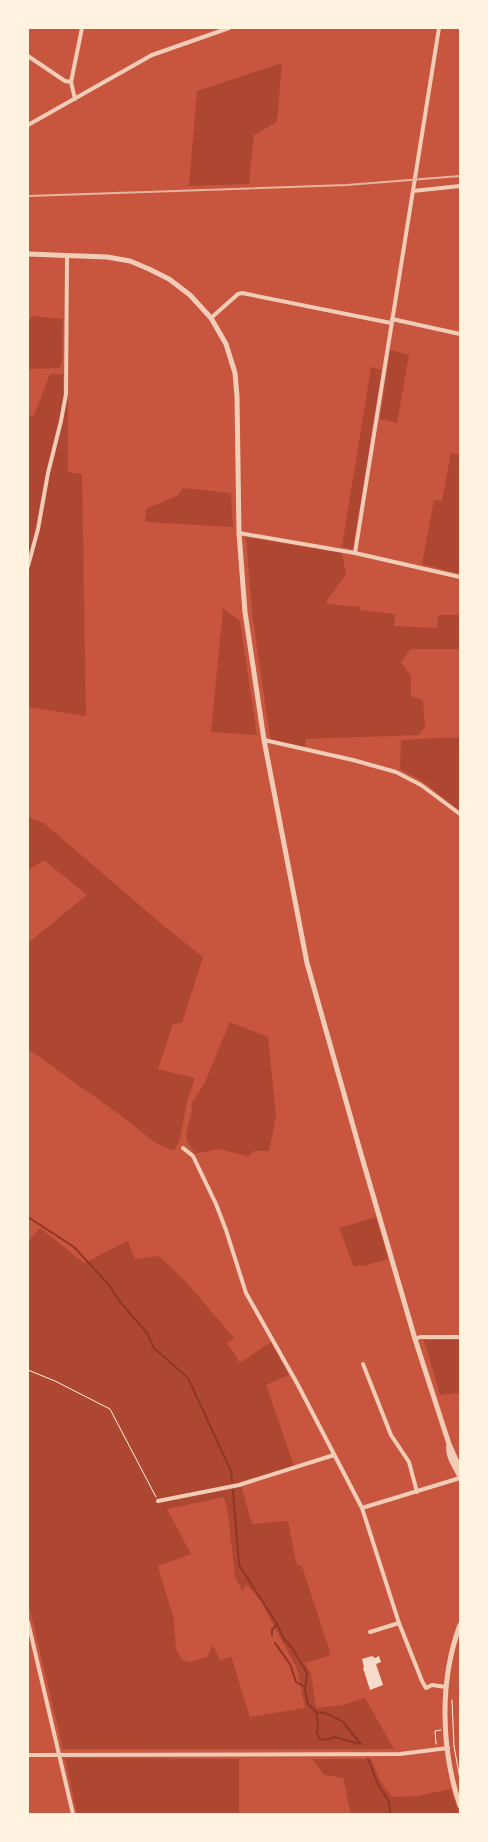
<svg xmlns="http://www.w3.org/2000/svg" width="488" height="1842" viewBox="0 0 488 1842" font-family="Signika,sans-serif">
	<rect width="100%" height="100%" fill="#c8553d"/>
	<path fill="#ae4732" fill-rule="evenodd" d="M282,63L277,122L254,135L249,184L189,186L197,91Z
		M33,316L63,319L62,363L59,368L28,369V321Z
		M390,350L409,355L397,423L380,419Z
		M371,367L382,370L353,549L342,547Z
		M50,374H63V395L68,399V472L82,474L86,716L28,707V416L34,415Z
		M451,453L460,455V574L422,564L434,500L442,501Z
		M183,488L231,493L233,527L145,522L146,509L178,495Z
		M246,537L342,553L346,574L326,602L330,604L360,607V610L395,614L394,626L437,628L438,615H460L459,649H411L401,662L411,676V696L423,700L425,727L419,735L306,739L304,750L271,744L252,613Z
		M223,608L240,621L257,735L211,732Z
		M460,737V811L422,781L400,769L401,740Z
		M28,817L44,823L164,926L203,957L182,1023L173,1024L158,1069L195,1078L187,1101L180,1139L174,1151L157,1144L120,1115L28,1049V943L87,895L44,860L28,870Z
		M230,1022L268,1037L276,1116L269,1151H254L248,1156L218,1149L195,1154L187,1141L186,1136L192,1110L191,1104L204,1084Z
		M376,1217L388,1259L363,1266L359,1265L354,1267L339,1228Z
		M40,1228L84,1263L128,1241L135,1259L159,1256L187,1283L234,1338L227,1343L240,1363L271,1342L289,1375L266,1385L294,1466L240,1482L252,1524L288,1521L296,1562L298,1565L302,1566L331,1655L305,1663L311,1674L316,1708L343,1705L365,1698L394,1749H63L28,1601V1242ZM224,1497L228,1514L235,1577L243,1592L245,1585L248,1586L261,1601L297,1669L305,1708L250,1717L231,1656L220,1661L213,1645L207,1657L191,1662L182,1660L176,1649L174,1620L158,1566L191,1554L167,1509Z
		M424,1340H460V1393L440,1395Z
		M65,1758L239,1759V1814H77Z
		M312,1759H371L381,1782L392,1797L417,1796L451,1789L459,1814H351L343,1778L324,1775Z"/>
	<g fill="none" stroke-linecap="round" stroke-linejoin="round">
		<path stroke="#8f3625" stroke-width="2" d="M28,1217L74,1247L109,1285L121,1303L147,1333L154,1348L188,1378L231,1471L232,1481
			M233,1490L239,1565L277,1624L284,1639L292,1648L307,1673L305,1690L308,1704L316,1712L325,1713L342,1721L361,1744
			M272,1635V1630L277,1624
			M275,1643L290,1664L296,1682L305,1687
			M316,1712L318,1722L317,1733L320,1739L326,1740L334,1737L361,1744
			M368,1759L378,1784L389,1802L390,1814"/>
	</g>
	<path fill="#f7dbc8" d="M372,1656L375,1658L379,1656L381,1662L376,1664L383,1685L370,1690L363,1668L364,1667L362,1659Z"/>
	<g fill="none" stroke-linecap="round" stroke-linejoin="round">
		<path stroke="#fff3e0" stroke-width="1" d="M28,1370L55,1381L110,1409L156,1497
			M452,1700L454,1746L460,1779
			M436,1744L435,1731L441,1730"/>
		<path stroke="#f1ccb7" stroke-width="4" d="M28,56L65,81L71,82
			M75,99L71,82L82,28
			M28,125L152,55L229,28
			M413,191L460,186
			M211,318L238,294L242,293L391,323
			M392,319L460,334
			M239,533L355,553L460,577
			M355,553L439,28
			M28,566L38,529L48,473L61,421L66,394L67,256
			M264,740L353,760L396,772L421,785L460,814
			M183,1148L193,1156L216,1204L226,1230L246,1293L298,1385L362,1508L399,1623L422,1681L426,1688L432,1685L446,1687
			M415,1339L420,1337H460
			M363,1364L391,1435L409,1462L417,1492
			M158,1501L239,1485L334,1455
			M362,1508L460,1478
			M28,1622L73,1814
			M370,1632L399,1623
			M28,1755L400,1754L448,1748"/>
		<path stroke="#f1ccb7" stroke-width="5" d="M28,254L107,257L130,261L149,269L169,279L190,295L211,318L226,344L235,373L237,396L239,533L245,612L264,740L307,963L361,1154L415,1339L449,1444L457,1462V1469
			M449,1444C447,1458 455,1465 460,1477
			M460,1625C439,1681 441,1750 460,1806"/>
		<path stroke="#e9b49f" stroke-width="2" d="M28,196L347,185L460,176"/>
	</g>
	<rect width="488" height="1842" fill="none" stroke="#fff3e0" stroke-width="58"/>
</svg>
